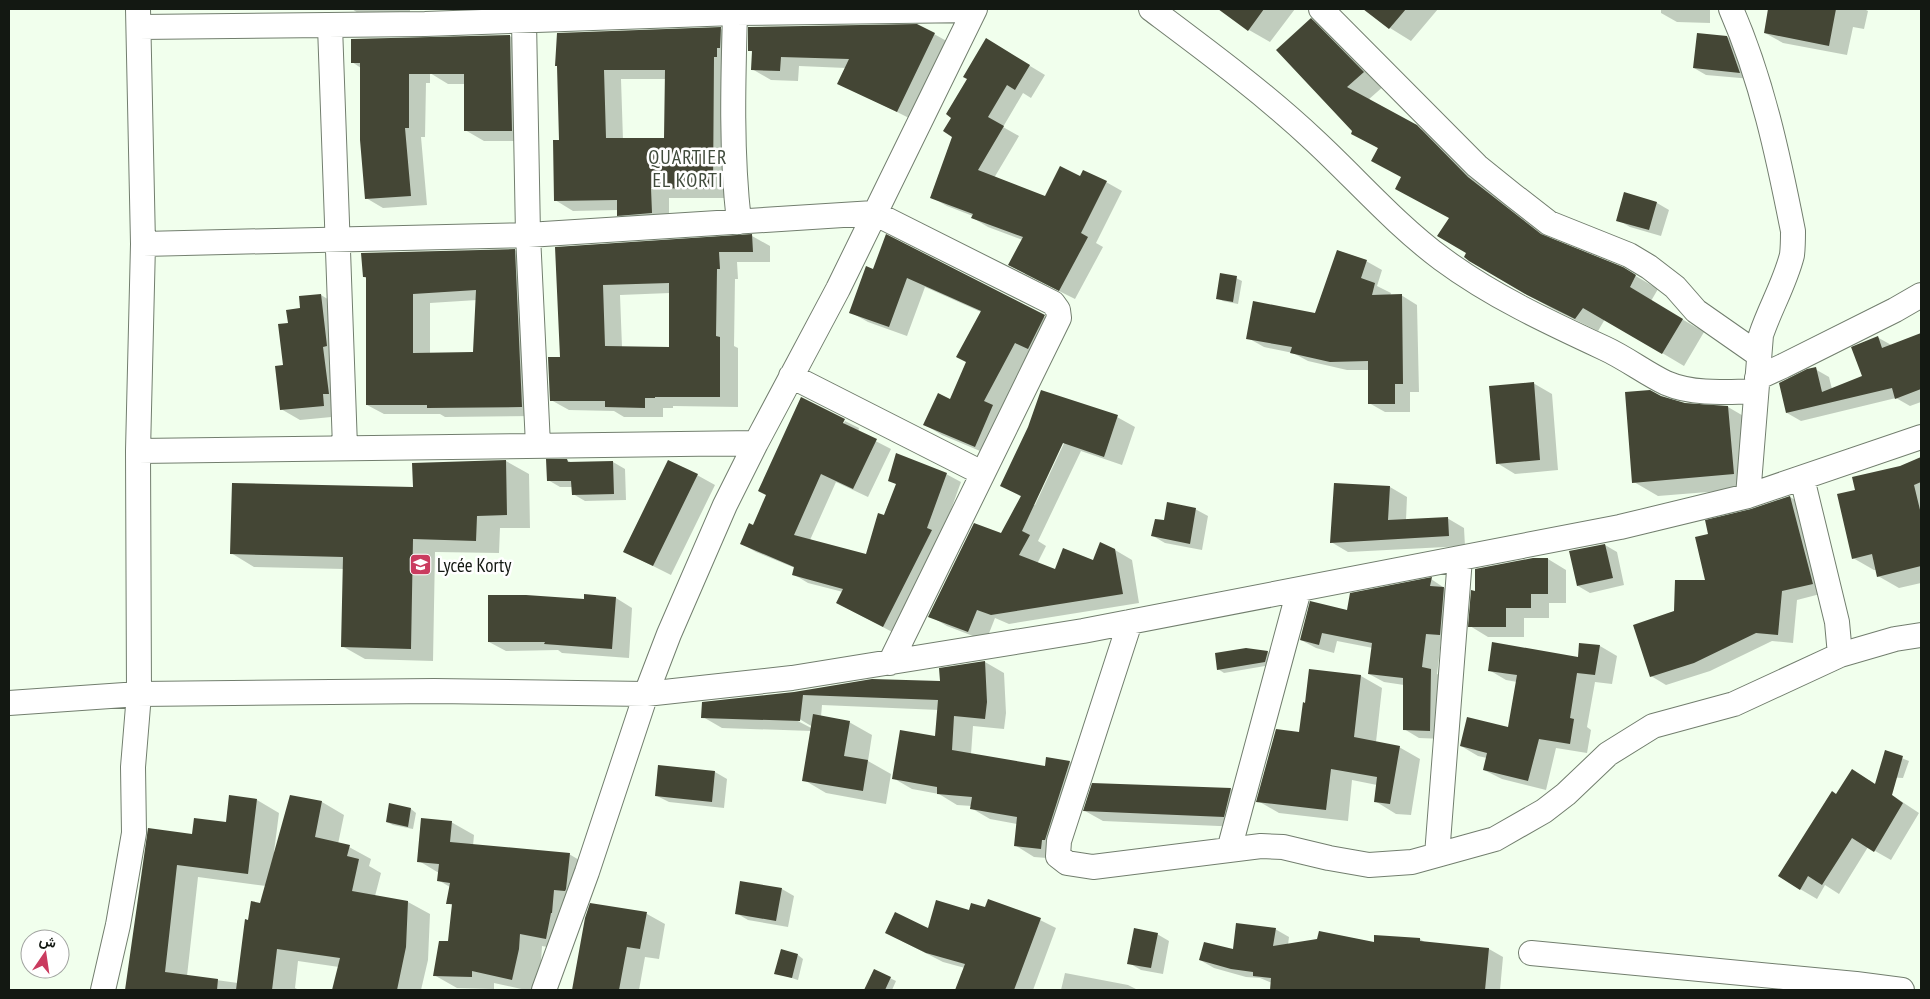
<svg xmlns="http://www.w3.org/2000/svg" width="1930" height="999" viewBox="0 0 1930 999" font-family="'PT Sans Narrow',Vazirmatn,sans-serif">
	<rect width="100%" height="100%" fill="#f1ffed"/>
	<path fill="#0003" fill-rule="evenodd" d="M352,9H410V20L370,21Z
		M1224,9H1295L1270,42L1249,30L1223,11Z
		M1365,9H1438L1411,41L1390,28Z
		M1661,9H1710V23L1677,22L1661,13Z
		M1770,9H1864L1868,11L1864,29L1853,27L1847,55L1783,43L1765,33Z
		M1311,19L1333,32L1385,85L1368,100L1439,139L1490,191L1553,240L1622,268L1658,289L1651,301L1704,332L1684,366L1605,319L1598,331L1551,308L1469,260L1468,253L1450,218L1402,177L1379,149L1354,131Z
		M721,29L738,39L730,198H669V223L636,225L619,215L618,210L573,211L555,200L560,142L558,66ZM621,79H666L665,139L623,140Z
		M934,34L952,44L915,121L839,83L846,68L799,66L798,81L771,80L752,69L753,52L749,50Z
		M510,36L528,47L530,141H484L465,130V84H448L430,73V83H426L425,137H421L427,205L383,208L366,198L361,68L352,62L435,39Z
		M1727,37L1739,44L1752,79L1706,75L1694,68Z
		M1002,49L1045,75L1031,98L1023,93L1003,127L1019,136L994,178L1046,198L1081,178L1106,182L1122,191L1096,243L1103,247L1075,299L1025,274L1023,240L988,227L973,218V216L947,206L931,197Z
		M1625,194L1657,203L1669,210L1661,236L1630,227L1618,220Z
		M752,236L770,246V262H737L738,279H735L734,346L738,348V407L673,406V408H663V417H624L614,411L569,410L551,400L562,358L556,248ZM670,293V348L622,347L620,295Z
		M887,236L1062,326L992,456L942,435L925,425L951,400L967,362L981,312L925,287L907,336L868,322L850,312L874,271Z
		M515,250L532,260L539,416L445,417L440,414H384L367,405V279L364,277ZM477,300L474,354H430V303Z
		M1366,261L1382,270L1377,286L1391,293L1390,296L1401,295L1417,305L1419,392H1410V412H1385L1369,403V370H1347L1308,361L1293,353L1264,347L1248,338L1316,314Z
		M1236,278L1242,281L1238,304L1223,301L1217,298Z
		M321,295L339,306L342,416L300,420L281,409L289,324L302,309Z
		M1921,335V402L1910,406L1896,398L1801,421L1787,413L1815,369L1829,377L1832,389L1864,377L1877,337L1893,346Z
		M1533,383L1552,394L1558,470L1515,474L1497,463Z
		M1661,397L1684,404L1728,407L1752,421L1758,488L1658,496L1634,482Z
		M1117,417L1135,427L1122,465L1081,451L1038,541L1046,546L1037,564L1055,571L1094,562L1115,550L1132,560L1139,603L1009,624L995,618L986,641L947,626L930,616L1002,535L1022,497L1002,486L1030,427ZM1065,436L1067,437L1035,505H1033Z
		M845,421L859,428L858,432L891,449L868,497L836,482L810,540L867,556L897,484L946,474L961,482L941,537L898,635L837,603L843,592L808,583L793,574L795,568L756,552L742,544L754,526L841,430Z
		M1921,458V583L1899,588L1878,576L1877,570H1874L1853,558L1856,491L1900,467Z
		M567,460L572,463L613,462L625,469L626,500L585,501L573,494V487H560L548,480Z
		M506,461L529,474L530,528H500L499,553L435,552L433,661L365,659L342,646L344,569L254,567L231,553L414,489L461,462Z
		M697,475L715,485L671,575L625,552Z
		M1335,484L1390,487L1407,497L1406,520L1447,518L1464,528L1465,546L1348,552L1331,542Z
		M1790,497L1806,506L1828,592L1797,600L1793,643L1772,641L1710,671L1666,685L1651,676L1676,612L1706,581L1710,535L1752,511Z
		M1195,509L1208,516L1202,550L1165,543L1153,536L1164,522Z
		M1605,545L1617,552L1624,585L1590,593L1578,586Z
		M1548,559L1566,570V603H1549V618H1524V637H1488L1470,626L1476,592Z
		M1431,579L1458,597L1455,643L1441,641L1437,674L1446,678L1444,739L1419,738L1404,729V685L1384,682L1369,674L1373,648L1337,641L1334,653L1316,648L1301,640L1348,611Z
		M616,598L632,608L629,658L562,653L558,650L506,651L489,642L585,600Z
		M1580,644L1600,646L1617,656L1612,684L1595,682L1587,727L1591,730L1587,753L1556,748L1546,790L1502,779L1484,770L1487,758L1478,756L1461,746L1509,729L1517,682L1506,680L1489,670L1579,659Z
		M1246,649L1268,652L1273,656L1271,665L1224,673L1218,669Z
		M985,662L1004,673L1006,713L1004,729L973,726L971,754L1046,768L1048,758L1070,762L1089,773L1060,859L1034,857L1015,845L1017,824L990,819L971,808L972,806L957,805L939,794L912,789L893,778L936,737L939,710L822,705L821,717L849,722L872,735L868,761L891,774L886,804L826,793L804,780L812,731L722,728L703,717V703L941,683ZM796,717L813,727V729L794,719Z
		M1310,670L1361,676L1382,688L1376,742L1399,747L1420,759L1411,815L1396,814L1375,801L1377,785L1352,780L1348,821L1279,813L1258,801L1300,733L1307,704Z
		M1886,752L1909,761L1903,778L1885,777Z
		M715,772L727,779L724,808L669,802L657,796Z
		M1869,780L1919,813L1891,860L1868,847L1839,894L1825,885L1817,899L1800,889L1836,795Z
		M1093,785L1231,789L1249,800L1242,827L1103,821L1085,811Z
		M291,797L322,802L344,815L338,844L349,847L371,859L369,866L381,873L375,896L408,902L430,914L428,960L421,990H334L339,967L298,961L295,988L299,990H127L149,829L193,835L227,823L257,800L279,813L274,852H275ZM198,877L266,886L261,904L249,921L238,983L187,976Z
		M411,809L416,813L413,829L393,825L387,822Z
		M451,822L474,835L473,846L569,854L591,867L568,951L542,946L541,962L534,990H526L494,983V989L457,988L434,975L449,942L453,906L448,903L450,887L438,880L439,873L419,861Z
		M782,889L794,896L788,927L748,920L736,913Z
		M970,911L1040,920L1056,928L1033,990H956L965,968L943,962L902,941Z
		M647,914L665,924L659,959L645,957L639,990H573L586,919Z
		M1275,929L1289,937L1288,945L1375,943V937L1420,939L1426,943L1489,949L1503,957L1500,990H1272V983L1260,978L1246,977L1214,968L1200,960L1234,951Z
		M1157,934L1169,941L1163,974L1141,970L1129,963Z
		M798,955L803,959L798,980L776,973Z
		M875,971L896,981L892,990H866Z
		M1065,973L1128,985L1138,990H1061Z"/>
	<path fill="#444635" fill-rule="evenodd" d="M1218,9H1264L1248,31Z
		M1363,9H1406L1389,29Z
		M1768,9H1836L1829,46L1764,33Z
		M1311,18L1364,72L1347,87L1417,125L1468,177L1541,234L1623,267L1636,275L1630,287L1683,319L1662,354L1583,308L1575,319L1527,295L1469,261L1464,257L1466,253L1437,236L1449,218L1395,189L1401,177L1371,161L1378,148L1351,134L1352,131L1276,50Z
		M917,24L935,33L897,112L837,84L849,59L781,57L780,71L751,70L752,51H748V27Z
		M721,27L720,48H717V57H714L713,189L651,188L652,213L617,216V200L554,201L553,140H559L557,66H555L557,33ZM604,70H665L664,138H606Z
		M1697,33L1727,36L1740,73L1693,68Z
		M510,35L512,131H464V74H409V128H405L411,196L365,199L360,140V63H351V39Z
		M986,38L1030,65L1015,90L1007,85L988,117L1004,126L978,170L1045,196L1060,166L1080,176L1083,170L1107,181L1081,233L1088,237L1059,291L1008,265L1023,237L971,218L973,214L930,198L952,137L943,131L951,118L946,114L967,79L963,77Z
		M1624,192L1657,202L1649,230L1616,221Z
		M752,234L753,252H719L720,269H717L716,336L720,337V397H655V398H645V408L605,407V401H550L548,357H560L555,247ZM669,283V347L605,346L603,285Z
		M886,234L1045,315L1028,349L1015,343L984,401L993,405L975,447L923,425L938,393L950,399L966,362L956,357L981,311L907,278L889,327L849,313L866,266L873,269Z
		M515,249L522,407L427,408V405H366V277H363L361,253ZM476,290L473,352L413,353V294Z
		M1337,250L1367,260L1361,278L1375,283L1372,295L1402,294L1403,384H1395V404H1368V361L1330,362L1290,353L1292,347L1246,339L1253,301L1315,313Z
		M1220,273L1237,276L1233,302L1216,299Z
		M321,294L327,346L323,347L329,394H323L324,406L280,410L275,366L283,365L278,324L288,323L286,310L300,308L299,296Z
		M1921,333V389L1895,399L1892,388L1786,413L1779,383L1807,369L1816,367L1822,392L1862,376L1851,347L1878,336L1882,348Z
		M1534,382L1540,460L1496,464L1489,386Z
		M1041,390L1118,415L1104,457L1063,443L1022,531L1030,535L1019,555L1055,569L1063,548L1093,560L1100,542L1115,549L1123,594L991,615L977,610L968,632L928,617L974,523L1001,533L1021,496L1000,486L1028,427Z
		M1650,390L1661,396L1685,403L1728,406L1734,474L1632,483L1625,392Z
		M801,397L845,419L843,423L877,439L853,489L821,474L794,535L866,554L878,513L884,515L896,484L888,481L896,453L947,473L927,528L932,530L883,627L836,603L843,589L792,575L794,567L740,544L749,523L753,525L766,495L758,491Z
		M1921,457V482L1914,485L1921,514V566L1877,577L1872,554L1852,559L1837,494L1855,490L1852,477L1900,466Z
		M546,459H567L568,462L613,461L614,494L572,495L571,481H547Z
		M506,460L507,515L477,516L476,541L413,539L411,649L341,647L343,557L230,554L232,483L413,487L412,463Z
		M668,460L698,474L653,566L623,552Z
		M1334,483L1390,486L1388,520L1448,517L1449,536L1330,543Z
		M1790,496L1813,584L1782,591L1778,635L1756,633L1694,663L1650,677L1633,625L1674,611L1675,580H1705L1695,537L1708,534L1705,520L1751,509Z
		M1167,502L1196,508L1190,544L1151,536L1155,519L1164,520Z
		M1605,544L1613,578L1577,586L1569,551Z
		M1533,558H1548V594H1531V608H1506V627H1468L1471,590L1475,591V569Z
		M1432,577L1430,586L1444,587L1440,635L1426,634L1422,667L1431,669L1430,731L1403,730V678L1368,674L1372,643L1322,633L1319,645L1300,640L1310,601L1347,610L1350,593Z
		M584,594L616,597L612,649L544,644L545,642H488V595H526L584,599Z
		M1492,642L1578,657L1579,643L1600,645L1595,675L1577,673L1570,718L1574,719L1570,744L1539,739L1528,781L1483,770L1487,753L1460,746L1467,717L1508,727L1517,675L1488,671Z
		M1246,648L1268,651L1265,662L1217,670L1215,653Z
		M985,661L987,702L985,719L954,716L952,750L1045,766L1046,757L1070,761L1045,840H1042L1041,849L1014,846L1017,817L970,809L972,797L937,794V787L892,779L900,730L935,736L938,700L803,695L800,721L701,718L702,702L794,692L872,679L940,681L939,668Z
		M1309,669L1361,675L1354,737L1400,746L1390,804L1374,802L1377,777L1331,769L1326,810L1256,802L1276,729L1299,732L1303,702L1305,703Z
		M813,714L850,721L844,756L868,760L863,791L802,781Z
		M1885,750L1903,756L1892,795L1903,803L1874,852L1852,838L1822,885L1808,876L1800,890L1778,876L1832,791L1836,794L1852,769L1875,784Z
		M658,765L715,771L712,802L655,796Z
		M1092,783L1231,788L1224,817L1083,811Z
		M229,795L257,799L248,874L177,865L165,972L218,979L217,990H125L148,828L192,834L194,818L226,822Z
		M290,795L322,801L315,837L350,845L347,856L359,859L352,891L408,901L406,947L397,990H332L340,958L277,949L272,990H236L245,919L248,920L251,901L260,903Z
		M389,803L411,808L408,827L386,822Z
		M421,818L452,821L450,842L570,853L566,889L565,891L554,890L552,913H551L546,939L520,934L519,949L512,980L472,971V977L433,976L439,941H448L452,904H446L450,883L437,881L439,864L417,862Z
		M740,881L782,888L776,921L735,914Z
		M988,899L1041,918L1014,990H955L965,964L926,953L885,933L895,912L928,928L936,900L969,910L971,903L985,907Z
		M590,903L647,912L640,949L627,947L619,990H572L585,918Z
		M1236,923L1276,928L1273,946L1317,939L1319,931L1374,942V935L1420,938V941L1489,948L1485,990H1270L1271,978L1253,976V972L1231,969L1199,960L1204,942L1233,949Z
		M1134,928L1158,933L1151,968L1127,964Z
		M781,949L798,954L792,978L774,974Z
		M874,969L891,977L885,990H864Z"/>
	<g fill="none" stroke-linecap="round" stroke-linejoin="round">
		<defs>
			<path id="minor" d="M1151,9C1207,51 1264,93 1315,141C1357,180 1396,225 1442,259C1492,296 1548,322 1604,348C1626,358 1645,373 1666,383C1694,395 1726,392 1756,391
				M1321,9L1477,166L1513,195L1549,223L1629,255L1649,267L1675,287L1696,311L1759,355
				M1731,9C1762,80 1778,155 1793,231C1793,239 1793,247 1792,255C1785,283 1770,308 1761,335L1748,496
				M735,13C733,83 731,153 739,222
				M524,21L528,235L538,445
				M330,26L345,447
				M139,27L425,24L735,13L974,10
				M143,244L528,235L874,213L1053,303L1058,310L1059,318L890,663
				M791,376L982,473
				M1757,378L1783,366L1895,310L1921,295
				M138,451L756,443
				M1802,478L1837,622L1840,655
				M1130,622L1059,841L1058,856L1067,863L1093,867L1261,846L1283,847L1329,858L1369,865L1412,862L1495,839L1544,811L1566,794L1608,754L1653,726L1734,704L1840,655L1895,639L1921,635
				M9,703L139,694L434,691L646,694L792,678L1083,631L1620,527L1748,496L1921,437
				M1229,850L1299,590
				M1437,855L1460,558
				M1531,953L1856,984L1902,990
				M103,990L118,925L134,833L133,767L139,694L138,451L143,244L138,9
				M544,990L587,872L646,694L669,634L725,505L756,443L838,289L975,9"/>
		</defs>
		<use href="#minor" stroke="#727e6e" stroke-width="26"/>
		<use href="#minor" stroke="#fff" stroke-width="24"/>
	</g>
	<defs>
		<symbol id="school-square" viewBox="-11 -11 22 22"><rect x="-9" y="-9" width="18" height="18" rx="4" fill="#ca3b5f" stroke="#fff"/><path d="M0-5L7-2L0 1L-7-2ZM-4 1L0 2.5L4 1V4Q0 6-4 4Z" fill="#fff"/></symbol>
	</defs>
	<g fill-rule="evenodd">
		<use href="#school-square" x="408" y="552" width="25" height="25"/>
	</g>
	<g text-anchor="middle" stroke-width="5" stroke-linejoin="round" paint-order="stroke">
		<g font-size="19" fill="#131812" stroke="#fff" text-anchor="start">
			<text x="437" y="572">Lycée Korty</text>
		</g>
		<g font-size="20" letter-spacing="1" fill="#414c3d" stroke="#fff">
			<text x="688" y="164">QUARTIER<tspan x="688" dy="23">EL KORTI</tspan></text>
		</g>
	</g>
	<rect width="1930" height="999" fill="none" stroke="#131812" stroke-width="20"/>
	<g transform="translate(45 954) rotate(13)"><circle r="24" fill="#ffffff" stroke="#a1a3a0"/>
	<path d="M0-4L9 19L0 12L-9 19Z" fill="#ca3b5f"/>
	<text y="-8" font-size="14" font-weight="bold" text-anchor="middle" fill="#131812">ش</text>
	</g>
</svg>
